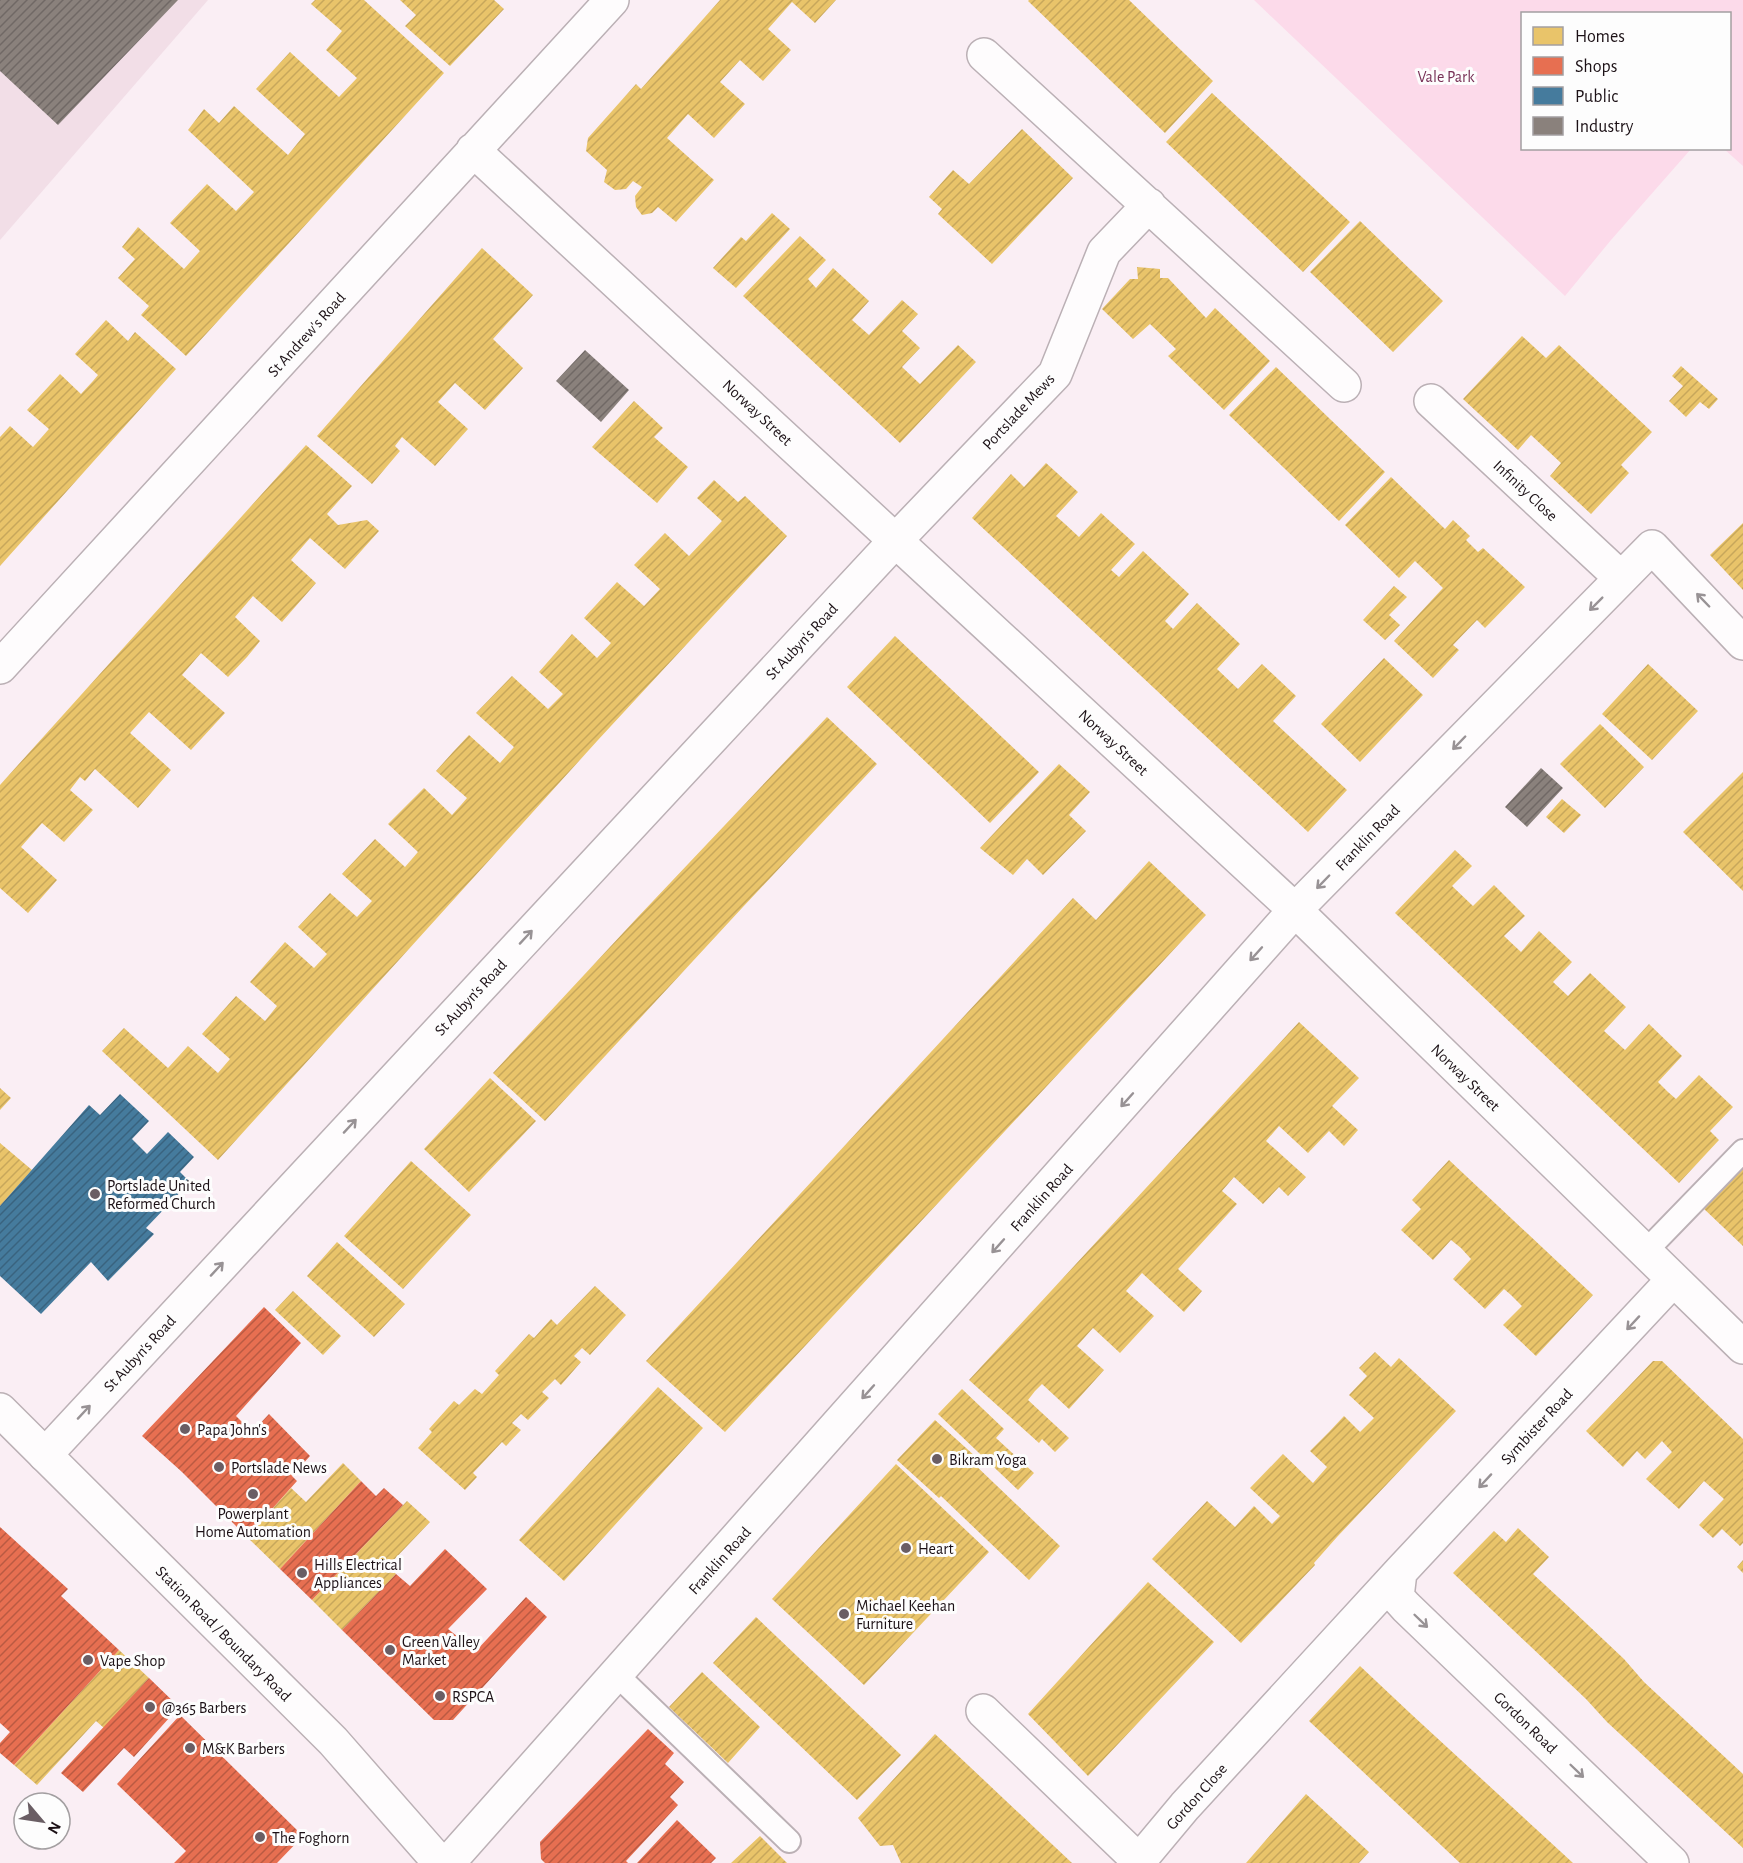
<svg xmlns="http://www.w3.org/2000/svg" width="1743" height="1863" viewBox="0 0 1743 1863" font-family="'Alegreya Sans',sans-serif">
	<defs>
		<pattern id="homes-hatch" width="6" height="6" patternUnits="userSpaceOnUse" patternTransform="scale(1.5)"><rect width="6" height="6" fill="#e9c46a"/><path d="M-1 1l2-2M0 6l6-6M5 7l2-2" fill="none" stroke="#c7a75b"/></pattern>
		<pattern id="shops-hatch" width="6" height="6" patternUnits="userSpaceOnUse" patternTransform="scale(1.5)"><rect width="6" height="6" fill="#e76f51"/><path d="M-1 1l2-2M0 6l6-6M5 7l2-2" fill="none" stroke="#ba5a42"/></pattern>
		<pattern id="public-hatch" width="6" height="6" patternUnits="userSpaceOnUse" patternTransform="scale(1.5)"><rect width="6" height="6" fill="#457b9d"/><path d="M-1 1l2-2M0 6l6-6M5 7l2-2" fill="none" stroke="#39637f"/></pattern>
		<pattern id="industry-hatch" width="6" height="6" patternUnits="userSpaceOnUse" patternTransform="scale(1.5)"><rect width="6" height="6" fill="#8a817c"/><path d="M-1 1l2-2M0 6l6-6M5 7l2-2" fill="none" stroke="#706865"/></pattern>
	</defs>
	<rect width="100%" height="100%" fill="#faeef4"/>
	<path fill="#f2dee7" d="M0,0H208L0,240Z"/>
	<path fill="#fcdaea" d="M1254,0H1743V166L1724,149L1730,148V14H1522V148L1691,149L1611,240L1565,296Z"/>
	<path fill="url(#homes-hatch)" d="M315,0H364L444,73L186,356L141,315L149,306L118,278L135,259L122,247L138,227L184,269L200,251L170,223L207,184L236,211L254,192L188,130L204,109L219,123L234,106L288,155L305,134L256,89L290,52L339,97L357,78L326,50L342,31L311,4Z
		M400,0H494L504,9L450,66L405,26L416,15Z
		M720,0H836L815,23L792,2L768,29L791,50L763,81L740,60L720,82L745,104L714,138L688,114L667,138L714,180L676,222L658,207L652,213L642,215L636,207L635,196L642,187L633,181L626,189L615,190L604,182L607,170L586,151L588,138L636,84L641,89Z
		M1029,0H1129L1213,81L1165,133L1028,1Z
		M1212,93L1350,222L1303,272L1166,142Z
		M1022,129L1073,178L992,264L938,214L942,209L929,197L953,170L969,184Z
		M772,213L790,229L736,288L713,268L741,237L746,241Z
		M1360,221L1443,301L1393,352L1310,272Z
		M800,236L826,260L808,279L816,288L833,268L869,301L852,320L869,335L902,300L918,314L902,331L920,348L902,367L920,384L958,345L976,362L900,443L743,296Z
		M482,248L533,295L493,339L523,368L485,410L455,383L438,402L468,429L435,466L402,437L395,446L400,451L372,484L317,436Z
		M1137,267L1160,269V278H1168L1206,318L1215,308L1270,361L1224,410L1168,356L1176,349L1150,324L1133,339L1102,309L1130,279H1138Z
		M106,320L128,341L135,332L176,369L0,566V437L10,426L33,447L49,429L27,410L60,374L81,394L93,381L98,375L75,354Z
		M1522,336L1546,358L1559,345L1652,432L1621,465L1629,473L1591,514L1550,476L1561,463L1531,435L1518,450L1463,399Z
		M1681,366L1718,399L1709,409L1700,402L1686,417L1669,401L1683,386L1672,376Z
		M1276,367L1385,472L1339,521L1229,415Z
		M634,401L663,428L654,437L688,467L657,503L592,447Z
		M306,445L352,486L327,514L338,525L367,520L379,531L345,569L310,538L291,560L316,583L282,622L253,596L235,617L260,641L247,657L228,677L201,653L182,675L225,713L191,750L149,712L130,733L171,770L138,808L95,769L85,781L80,777L70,790L93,810L64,842L42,823L21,847L57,880L28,913L0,888V785Z
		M1046,463L1078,492L1056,516L1065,524L1079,537L1101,513L1135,544L1111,570L1119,577L1143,551L1189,594L1165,621L1173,629L1197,603L1240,644L1217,669L1238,689L1262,664L1296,696L1273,721L1347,790L1308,832L972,518L1011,474L1024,487Z
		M1391,477L1445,529L1453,520L1470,536L1466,540L1478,552L1483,548L1525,587L1485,628L1477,620L1453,645L1459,650L1433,678L1394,641L1443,588L1415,561L1399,578L1345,525Z
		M714,480L738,502L745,496L787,536L598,740L218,1160L102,1051L124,1028L168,1068L188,1046L218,1073L230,1059L202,1034L236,996L265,1021L277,1006L250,982L285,942L314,968L327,954L298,927L330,893L357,917L372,901L342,874L375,839L405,867L418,852L388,824L424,788L452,815L461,805L467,798L436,771L453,752L469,735L500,763L514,747L476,713L512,676L548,709L563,694L539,672L572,634L597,658L611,643L584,618L617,582L644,606L660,589L634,565L665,533L689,556L722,521L697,498Z
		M1743,523V590L1710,555Z
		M1394,586L1407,597L1389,615L1400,625L1385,640L1363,620Z
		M895,636L1039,772L990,823L847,687Z
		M1384,658L1423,695L1360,762L1321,724Z
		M1648,664L1698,711L1652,760L1602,714Z
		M827,717L877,764L742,908L545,1121L493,1073L636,919Z
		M1600,724L1644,767L1605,808L1560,764Z
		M1059,764L1090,792L1069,815L1086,831L1043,875L1027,859L1013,875L980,848Z
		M1743,772V891L1683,832Z
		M1562,799L1581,815L1564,833L1546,817Z
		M1455,850L1472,866L1452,886L1473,906L1494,885L1525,916L1504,936L1521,952L1539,931L1572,962L1553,982L1568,996L1590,973L1626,1007L1604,1031L1625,1050L1649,1024L1682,1056L1658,1082L1668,1092L1676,1099L1699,1075L1733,1107L1710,1131L1719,1140L1679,1183L1395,913Z
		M1149,861L1206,915L725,1432L646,1361L1073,898L1096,920Z
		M1299,1022L1359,1078L1332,1106L1358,1130L1344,1146L1329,1131L1308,1153L1279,1126L1266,1141L1306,1177L1288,1196L1279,1187L1263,1204L1234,1177L1222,1191L1237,1204L1178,1269L1202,1291L1184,1312L1142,1273L1126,1291L1154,1316L1120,1353L1093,1328L1077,1346L1104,1370L1069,1409L1042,1384L1035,1391L1028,1400L1069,1438L1055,1452L1042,1439L1039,1443L969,1380Z
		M490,1078L536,1121L469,1192L424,1149Z
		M0,1088L11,1098L0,1110Z
		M0,1143L32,1170L0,1206Z
		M1449,1160L1593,1295L1536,1356L1503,1325L1522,1306L1511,1295L1504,1289L1485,1309L1453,1279L1471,1259L1461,1248L1451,1240L1433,1260L1401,1230L1421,1209L1412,1200Z
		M411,1161L471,1215L403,1289L344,1236Z
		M1743,1165V1246L1702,1207Z
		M337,1242L405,1304L374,1337L307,1276Z
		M595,1286L626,1315L590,1355L582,1348L574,1356L581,1362L561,1385L555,1379L542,1392L549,1398L528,1420L521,1414L512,1423L521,1430L506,1446L502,1442L473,1473L477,1477L465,1490L418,1448L432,1432L429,1429L454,1401L459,1405L475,1389L482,1394L499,1375L495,1371L529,1334L534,1338L551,1319L557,1325Z
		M293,1291L341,1336L323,1355L275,1310Z
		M1375,1352L1391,1367L1399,1358L1456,1411L1337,1537L1314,1563L1315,1565L1241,1643L1152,1559L1207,1501L1235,1527L1254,1506L1272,1524L1280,1516L1250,1488L1283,1454L1313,1483L1327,1467L1310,1451L1329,1432L1344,1416L1360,1432L1374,1418L1349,1395L1367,1376L1359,1368Z
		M1653,1361H1662L1743,1439V1543L1740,1546L1722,1529L1713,1538L1699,1525L1724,1499L1704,1481L1679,1509L1646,1479L1672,1452L1662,1441L1645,1459L1637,1451L1623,1467L1586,1431Z
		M658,1387L703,1428L564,1581L519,1540Z
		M962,1389L1004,1429L996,1438L1034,1473L1018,1490L938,1414Z
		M935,1420L976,1457L972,1462L1060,1546L1029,1580L941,1496L939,1498L897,1460Z
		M343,1463L361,1481L280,1569L247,1537L291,1488L306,1502Z
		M896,1464L989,1552L864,1685L772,1599Z
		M407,1501L430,1522L388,1566L396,1574L342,1630L312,1600Z
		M1518,1528L1549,1557L1533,1574L1570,1608L1624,1659L1644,1682L1743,1774V1848L1607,1722L1586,1699L1453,1573L1494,1531L1506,1542Z
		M1743,1560V1573L1737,1567Z
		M1148,1582L1214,1642L1088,1776L1028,1714Z
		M756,1617L901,1755L857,1800L713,1663Z
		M119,1650L149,1678L104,1728L96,1721L37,1785L14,1765Z
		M1360,1666L1411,1714L1573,1863H1460L1309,1721Z
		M702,1672L760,1727L728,1763L669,1707Z
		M935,1734L1072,1863H901L893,1845L880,1846L858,1818Z
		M1306,1794L1369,1852L1359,1863H1246Z
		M760,1836L787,1863H731Z"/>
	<path fill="url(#shops-hatch)" d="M264,1307L301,1343L236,1416L252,1432L269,1414L310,1456L292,1476L297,1481L247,1537L182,1472L142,1436Z
		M361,1481L376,1496L384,1488L403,1505L312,1600L280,1569Z
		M0,1527L68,1589L61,1596L119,1650L14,1765L0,1753V1743L10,1732L0,1723Z
		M445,1549L487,1589L448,1629L476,1651L526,1597L547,1617L453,1720H434L342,1630L396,1574L410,1586Z
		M149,1678L179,1707L134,1757L124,1748L83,1792L61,1773Z
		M180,1715L303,1836L277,1863H174L186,1851L117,1784Z
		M648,1729L674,1753L665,1764L684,1782L670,1797L678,1805L626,1861L628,1863H545L541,1859L540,1842Z
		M677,1820L716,1858L711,1863H637Z"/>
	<path fill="url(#public-hatch)" d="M120,1094L149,1121L132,1139L147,1154L168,1132L194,1157L180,1172L190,1182L146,1228L154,1234L108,1281L91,1262L41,1314L0,1276V1206L89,1105L100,1115Z"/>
	<path fill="url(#industry-hatch)" d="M0,0H178L58,125L0,71Z
		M585,350L629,390L601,422L556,381Z
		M1541,768L1563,788L1527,827L1505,807Z"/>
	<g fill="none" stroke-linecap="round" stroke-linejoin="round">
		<defs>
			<path id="lane" d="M1645,1252L1743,1151
				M617,1675L789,1841"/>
			<path id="street" d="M984,55L1344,385
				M473,150L1295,910L1743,1347
				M1431,401L1621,578
				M0,667L612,0
				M45,1455L896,540L1055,374L1104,252L1149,205
				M1400,1572L1397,1597L1406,1607L1672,1863
				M983,1711L1139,1861L1185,1806L1400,1572L1673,1280
				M448,1863L1295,910L1652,547L1743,643"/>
			<path id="secondary" d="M0,1410L333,1741L440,1863"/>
		</defs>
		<use href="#lane" stroke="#bbb0b5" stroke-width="26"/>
		<use href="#street" stroke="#bbb0b5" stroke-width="36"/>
		<use href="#secondary" stroke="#bbb0b5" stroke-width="36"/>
		<use href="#lane" stroke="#fefcfd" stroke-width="22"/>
		<use href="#street" stroke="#fefcfd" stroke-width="33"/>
		<use href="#secondary" stroke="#fefcfd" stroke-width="33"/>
	</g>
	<defs><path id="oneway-shaft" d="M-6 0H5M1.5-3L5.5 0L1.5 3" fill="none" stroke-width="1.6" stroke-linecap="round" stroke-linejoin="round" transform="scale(1.5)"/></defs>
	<g stroke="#989295">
		<use href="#oneway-shaft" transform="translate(1703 600) rotate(-134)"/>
		<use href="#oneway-shaft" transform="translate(1596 604) rotate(135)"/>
		<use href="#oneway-shaft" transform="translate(1459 743) rotate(134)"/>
		<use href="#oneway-shaft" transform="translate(1323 882) rotate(134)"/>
		<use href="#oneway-shaft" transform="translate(526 937) rotate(-47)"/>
		<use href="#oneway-shaft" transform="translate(1256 954) rotate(132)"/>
		<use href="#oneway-shaft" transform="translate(1127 1100) rotate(132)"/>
		<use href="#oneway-shaft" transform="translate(350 1126) rotate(-47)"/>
		<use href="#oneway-shaft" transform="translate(998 1246) rotate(132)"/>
		<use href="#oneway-shaft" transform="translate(217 1269) rotate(-47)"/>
		<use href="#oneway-shaft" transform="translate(1633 1323) rotate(133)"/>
		<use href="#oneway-shaft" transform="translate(868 1392) rotate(132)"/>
		<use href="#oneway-shaft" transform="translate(84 1412) rotate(-47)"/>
		<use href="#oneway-shaft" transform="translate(1485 1481) rotate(133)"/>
		<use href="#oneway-shaft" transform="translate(1421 1621) rotate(44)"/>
		<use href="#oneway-shaft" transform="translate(1577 1771) rotate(44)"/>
	</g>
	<g fill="#6a5e64" stroke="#fdfdfd" stroke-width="2">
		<circle cx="95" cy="1194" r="6"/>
		<circle cx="185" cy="1429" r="6"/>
		<circle cx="937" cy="1459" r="6"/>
		<circle cx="219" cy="1467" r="6"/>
		<circle cx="253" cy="1494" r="6"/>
		<circle cx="906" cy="1548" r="6"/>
		<circle cx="302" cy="1573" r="6"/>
		<circle cx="844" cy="1614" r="6"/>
		<circle cx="390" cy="1650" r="6"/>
		<circle cx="88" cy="1660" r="6"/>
		<circle cx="440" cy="1696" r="6"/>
		<circle cx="150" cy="1707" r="6"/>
		<circle cx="190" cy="1748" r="6"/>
		<circle cx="260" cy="1837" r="6"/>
	</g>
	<g text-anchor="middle" stroke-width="6" stroke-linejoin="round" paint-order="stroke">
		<g font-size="16" fill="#773056" stroke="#fdfdfd">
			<text x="1446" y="82">Vale Park</text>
		</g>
		<g font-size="16" fill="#1c1116" stroke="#fdfdfd">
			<text transform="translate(306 334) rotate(-48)" y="6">St Andrew's Road</text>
			<text transform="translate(1018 411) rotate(-47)" y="6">Portslade Mews</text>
			<text transform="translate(758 412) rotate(43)" y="6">Norway Street</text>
			<text transform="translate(1526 490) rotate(43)" y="6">Infinity Close</text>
			<text transform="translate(801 641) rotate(-47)" y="6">St Aubyn's Road</text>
			<text transform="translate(1114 742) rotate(43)" y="6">Norway Street</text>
			<text transform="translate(1367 837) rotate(-46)" y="6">Franklin Road</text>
			<text transform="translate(470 997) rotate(-47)" y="6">St Aubyn's Road</text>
			<text transform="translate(1466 1077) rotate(44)" y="6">Norway Street</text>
			<text transform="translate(1041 1197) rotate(-48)" y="6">Franklin Road</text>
			<text transform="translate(139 1353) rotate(-47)" y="6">St Aubyn's Road</text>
			<text transform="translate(1536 1426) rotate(-47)" y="6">Symbister Road</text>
			<text transform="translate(719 1560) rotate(-48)" y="6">Franklin Road</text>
			<text transform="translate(224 1633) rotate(45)" y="6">Station Road / Boundary Road</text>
			<text transform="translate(1526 1722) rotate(44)" y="6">Gordon Road</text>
			<text transform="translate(1196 1796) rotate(-48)" y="6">Gordon Close</text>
		</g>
		<g font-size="16" fill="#1c1116" stroke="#fdfdfd" text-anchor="start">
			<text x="107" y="1191">Portslade United<tspan x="107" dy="18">Reformed Church</tspan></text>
			<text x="197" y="1435">Papa John's</text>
			<text x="949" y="1465">Bikram Yoga</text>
			<text x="231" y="1473">Portslade News</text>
			<text x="253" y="1519" text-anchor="middle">Powerplant<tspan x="253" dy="18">Home Automation</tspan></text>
			<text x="918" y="1554">Heart</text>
			<text x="314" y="1570">Hills Electrical<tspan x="314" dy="18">Appliances</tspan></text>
			<text x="856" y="1611">Michael Keehan<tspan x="856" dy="18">Furniture</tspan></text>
			<text x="402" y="1647">Green Valley<tspan x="402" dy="18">Market</tspan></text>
			<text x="100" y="1666">Vape Shop</text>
			<text x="452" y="1702">RSPCA</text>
			<text x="162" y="1713">@365 Barbers</text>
			<text x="202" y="1754">M&amp;K Barbers</text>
			<text x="272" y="1843">The Foghorn</text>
		</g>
	</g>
	<rect x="1521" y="12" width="210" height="138" fill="#fdfdfd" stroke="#a39fa1" stroke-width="1.5"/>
	<rect x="1533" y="27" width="30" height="18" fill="#e9c46a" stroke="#a39fa1" stroke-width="1.5"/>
	<text x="1575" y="42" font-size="18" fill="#1c1116">Homes</text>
	<rect x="1533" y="57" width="30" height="18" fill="#e76f51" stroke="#a39fa1" stroke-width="1.5"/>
	<text x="1575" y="72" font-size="18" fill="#1c1116">Shops</text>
	<rect x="1533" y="87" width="30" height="18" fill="#457b9d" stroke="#a39fa1" stroke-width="1.5"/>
	<text x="1575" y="102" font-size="18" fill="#1c1116">Public</text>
	<rect x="1533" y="117" width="30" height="18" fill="#8a817c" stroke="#a39fa1" stroke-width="1.5"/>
	<text x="1575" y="132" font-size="18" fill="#1c1116">Industry</text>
	<g transform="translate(42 1821) rotate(119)"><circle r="28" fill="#fdfdfd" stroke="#a39fa1" stroke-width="1.5"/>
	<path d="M0-4.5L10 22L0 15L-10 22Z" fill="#6a5e64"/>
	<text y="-9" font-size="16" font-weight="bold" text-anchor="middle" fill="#1c1116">N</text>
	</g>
</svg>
